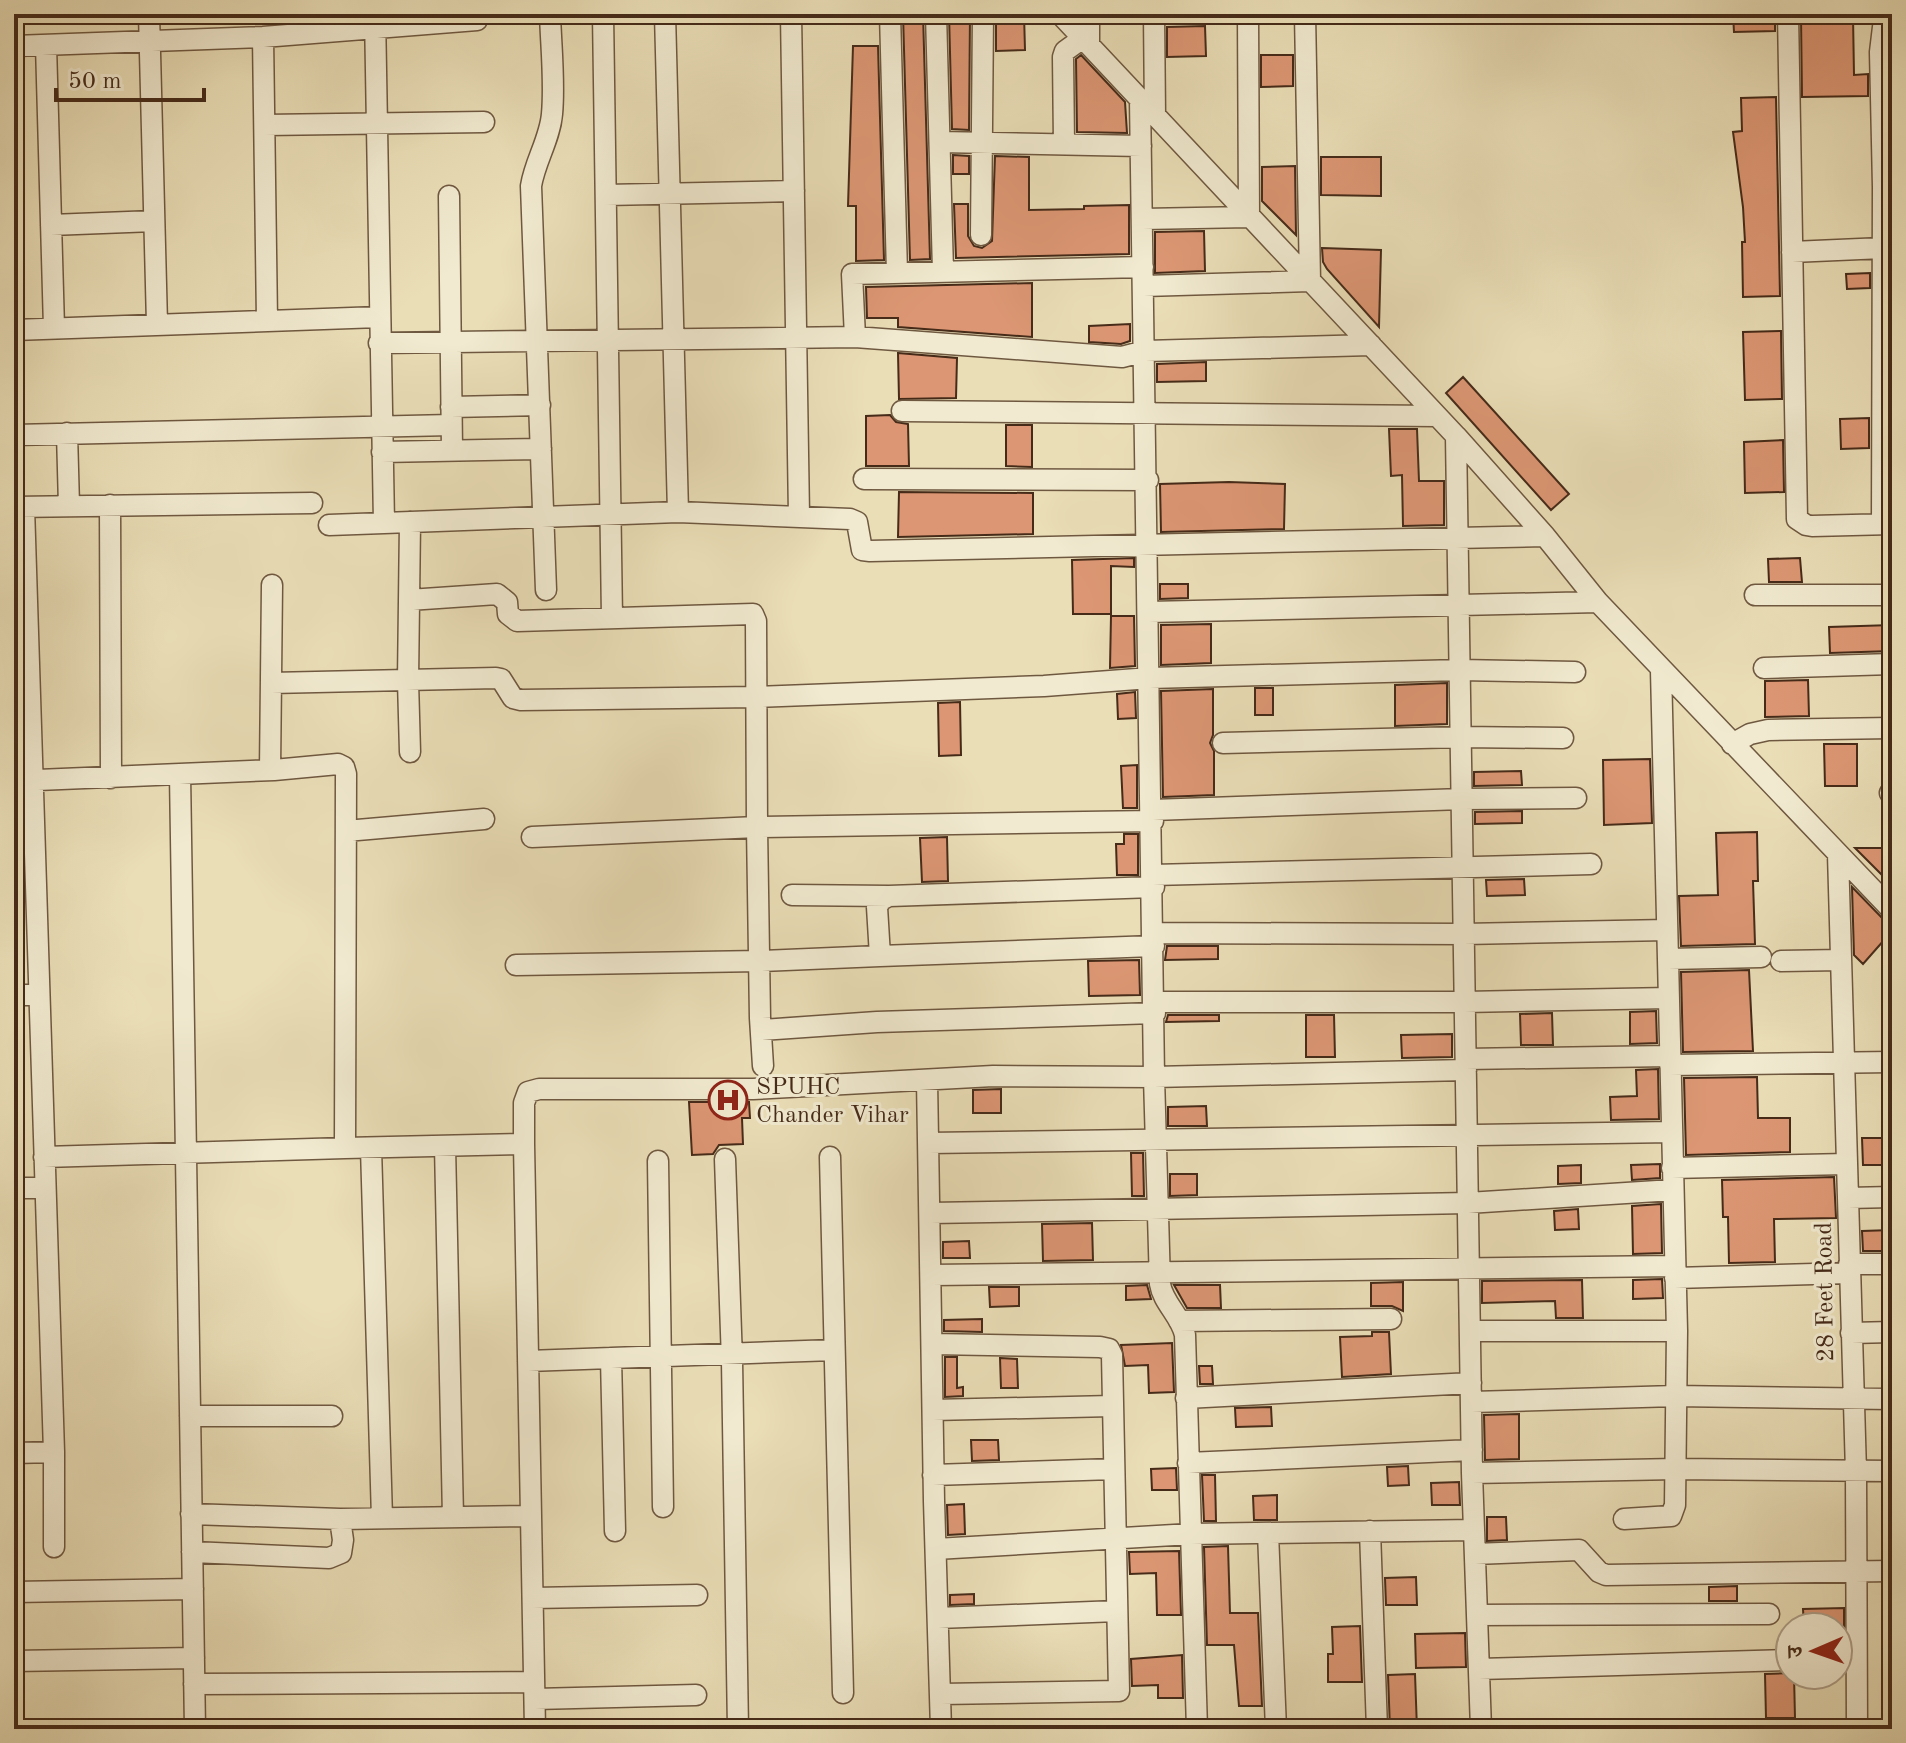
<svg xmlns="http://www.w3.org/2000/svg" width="1906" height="1743" viewBox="0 0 1906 1743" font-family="'Old Standard TT','Noto Serif Devanagari',serif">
	<rect width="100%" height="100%" fill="#eadeb7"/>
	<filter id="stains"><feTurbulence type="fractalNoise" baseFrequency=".0025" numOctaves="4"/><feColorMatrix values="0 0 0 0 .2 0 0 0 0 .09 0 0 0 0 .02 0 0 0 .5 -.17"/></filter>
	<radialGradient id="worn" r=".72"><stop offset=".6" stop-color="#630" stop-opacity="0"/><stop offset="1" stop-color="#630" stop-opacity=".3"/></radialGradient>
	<path fill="#dc9673" stroke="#462b19" stroke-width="2" d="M903,14H923L930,259L910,260Z
		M949,14H970L969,130L952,129Z
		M996,14H1024L1025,50L996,51Z
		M1733,14H1775V31L1734,32Z
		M1853,16L1854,75L1868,74V96L1802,97L1801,17Z
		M1205,26L1206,56L1167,57V27Z
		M853,46H878L884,260L856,261V206H848Z
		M1081,55L1125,102L1127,133L1077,132L1076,59Z
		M1261,55H1293V86L1261,87Z
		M1776,97L1780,296L1743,297L1742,242H1745L1743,207L1733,132L1742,131L1741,98Z
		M953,155L969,156V174H953Z
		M995,156L1029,157V210L1084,209V206L1129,205V254L956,258L954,204H968V236L974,246L982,248L992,241Z
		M1321,157H1381V196L1321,195Z
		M1295,166L1296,235L1262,201V167Z
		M1204,231L1205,271L1155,273V232Z
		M1322,248L1381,250L1379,327L1327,269L1323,262Z
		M1870,273V288L1847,289L1846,274Z
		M1032,283V337L898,327V318H867L866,287Z
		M1130,324V341L1121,344L1089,342V326Z
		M1781,331L1782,399L1745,400L1743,332Z
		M898,353L957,358L956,398L899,399Z
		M1206,362V381L1157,382V364Z
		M1463,377L1569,494L1551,510L1446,393Z
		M890,415L896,422L908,424L909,466H866V416Z
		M1869,418V448L1841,449L1840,419Z
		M1006,425H1032V467L1006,466Z
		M1389,429H1417L1419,481H1444V525L1403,526L1402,475L1391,476Z
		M1783,440L1784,492L1745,493L1744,442Z
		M1229,482L1285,484L1284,529L1161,532L1160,484Z
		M899,492L1033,493V534L898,537Z
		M1134,558V567L1111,566V614H1073L1072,560Z
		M1800,558L1802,582H1769L1768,559Z
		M1160,584H1188V598L1160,599Z
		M1111,616H1134L1135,666L1110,668Z
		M1211,624V663L1161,665V625Z
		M1892,625V651L1830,653L1829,627Z
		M1808,680L1809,716L1765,717V681Z
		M1447,683V724L1395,726V685Z
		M1255,688H1273V715H1255Z
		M1213,689V735L1210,743L1214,751V795L1163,797L1161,691Z
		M1135,692L1136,718L1118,719L1117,694Z
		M960,702L961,755L939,756L938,703Z
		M1824,744H1857V786H1825Z
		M1650,759L1652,823L1604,825L1603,760Z
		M1137,765V808H1123L1121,766Z
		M1521,771L1522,785L1474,786V772Z
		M1522,811V823L1475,824V812Z
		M1757,832L1758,881H1753L1755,944L1681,946L1679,896L1718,895L1716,833Z
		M1124,834H1138V875H1117L1116,844H1124Z
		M947,837L948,881L922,882L920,838Z
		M1855,848H1892V885Z
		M1524,879L1525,895L1487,896L1486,880Z
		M1852,887L1883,919L1892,923V931L1863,964L1854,955Z
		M1167,946H1218V959L1165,960Z
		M1139,960L1140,995L1089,996L1088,961Z
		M1749,970L1753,1051L1683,1052L1681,972Z
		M1656,1011L1657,1043L1630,1044V1012Z
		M1552,1013L1553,1045H1521L1520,1014Z
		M1168,1015H1219V1021L1166,1022Z
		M1306,1015H1334L1335,1057H1306Z
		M1452,1034V1057L1402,1058L1401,1035Z
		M1658,1069L1659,1119L1611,1120L1610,1097L1637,1096L1636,1070Z
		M1757,1077L1758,1118H1790V1152L1686,1155L1684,1078Z
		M1001,1089V1113H973V1090Z
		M689,1102H749L750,1118H742L743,1144L719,1145L713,1154L692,1155Z
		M1206,1106L1207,1126H1168V1107Z
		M1862,1138H1892V1165H1863Z
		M1131,1153H1143L1144,1196H1132Z
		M1660,1164V1178L1632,1180L1631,1165Z
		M1581,1165V1183L1558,1184V1166Z
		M1170,1174H1197V1195L1170,1196Z
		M1834,1177L1836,1218L1774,1219L1775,1262L1729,1263L1728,1217H1723L1722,1180Z
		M1661,1204L1662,1253L1633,1254L1632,1206Z
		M1578,1209L1579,1229L1555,1230L1554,1211Z
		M1092,1223L1093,1260L1043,1261L1042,1224Z
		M1892,1230V1251H1863L1862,1231Z
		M969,1241L970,1258H943V1242Z
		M1662,1279L1663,1298L1633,1299V1280Z
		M1582,1280L1583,1318H1556L1555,1301L1482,1303V1281Z
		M1403,1282V1311L1392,1306H1371V1283Z
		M1147,1285L1151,1299L1126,1300V1286Z
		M1174,1285H1220L1221,1308H1187Z
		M989,1287H1019V1306L990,1307Z
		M982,1319V1332L944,1331V1320Z
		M1372,1332H1389L1391,1374L1342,1377L1340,1337L1372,1336Z
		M1172,1343L1174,1392L1149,1393L1148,1365L1125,1366L1121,1345Z
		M945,1357H957V1388L963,1387V1396L945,1397Z
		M1000,1358L1017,1359L1018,1388H1001Z
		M1199,1366H1212L1213,1384H1200Z
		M1271,1407L1272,1426L1236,1427L1235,1408Z
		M1519,1414V1459L1485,1460L1484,1415Z
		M971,1440H998L999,1460L972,1461Z
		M1408,1466L1409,1485L1388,1486L1387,1467Z
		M1176,1468L1177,1490H1152L1151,1469Z
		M1202,1475H1215L1216,1521H1204Z
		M1459,1482L1460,1505H1432L1431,1483Z
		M1277,1495V1520H1254L1253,1496Z
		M964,1504L965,1534L948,1535L947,1505Z
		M1487,1517H1506L1507,1540L1487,1541Z
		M1228,1546L1230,1613H1258L1262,1706H1239L1234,1645H1207L1204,1547Z
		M1179,1551L1181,1615H1157L1156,1573L1130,1574L1129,1552Z
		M1416,1577L1417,1605H1386L1385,1578Z
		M1737,1586V1601H1709V1587Z
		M974,1594V1604L950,1605V1595Z
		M1844,1608V1627H1804L1803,1609Z
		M1360,1626L1362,1682H1328V1654H1333L1332,1627Z
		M1465,1633L1466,1667L1416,1668L1415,1634Z
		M1182,1655L1183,1698H1158V1685L1132,1686L1131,1659Z
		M1790,1673L1794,1675L1795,1718H1766L1765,1674Z
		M1415,1674L1417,1729H1390L1388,1675Z"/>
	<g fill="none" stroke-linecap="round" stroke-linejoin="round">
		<defs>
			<path id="minor" d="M149,14L157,324
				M375,14L384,523L678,512L665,14
				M603,14L612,618
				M791,14L799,516
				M890,14L897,273
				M936,14L943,271
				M1060,14L1456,436L1545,536L1598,602L1892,910
				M1089,14V45
				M1154,14L1155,116
				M1305,14L1310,281
				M1788,14L1797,519L1806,525L1812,526L1892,524
				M263,37L267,321
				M46,45L54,328
				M14,46L263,37L477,20
				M1140,99L1154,1077L1160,1284C1163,1303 1181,1316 1185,1335L1197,1729
				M265,125L484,122
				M940,142L1141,146
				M1064,144L1063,57L1065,51L1083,38
				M606,195L794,191
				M449,196L452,450
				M1143,219L1249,217L1248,14
				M51,225L154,221
				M981,235L983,14
				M1792,252L1883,248
				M1144,286L1310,281
				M14,330L379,317
				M855,337L852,274L1143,267
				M379,343L855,337L1122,357L1145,351L1371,345
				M451,407L540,405
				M902,411L1437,416
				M67,433L69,506
				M14,435L451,425
				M1456,436L1472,1473L1481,1729
				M382,452L541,449
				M864,479L1148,480
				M110,505L111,778
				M14,507L312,503
				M24,507L54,1452V1547
				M678,512L850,519L857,522L862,550L870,551L1545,536
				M410,522L408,681L410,752
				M1882,524L1883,187L1880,52L1883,27
				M329,525L384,523
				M546,590L531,186C535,161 550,139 552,114C555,82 551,47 550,14
				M1755,595H1892
				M409,600L497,594L507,602L508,614L517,621L753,614L756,621L757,827L760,1018L763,1066
				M1149,612L1598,602
				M1764,668L1892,664
				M271,683L496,678L501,679L513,698L521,700L755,697L1044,686L1150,678L1460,670L1575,672
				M1223,743L1461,737L1563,738
				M1732,744L1750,734L1768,730L1892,728
				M270,770L272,585
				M180,774L195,1729
				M14,781L274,770L338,764L344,767L346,774L345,1148L524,1144L535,1729
				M1890,793H1892
				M1153,810L1462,799L1576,798
				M346,831L484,819
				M532,837L757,827L1153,821
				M1838,854L1856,1472L1857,1729
				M1153,875L1591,864
				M792,895L889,896
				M1154,933L1464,934L1667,930
				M880,956L1154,946
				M1668,959L1761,957
				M1781,961L1841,960
				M516,965L760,961L880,956L877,907L881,900L889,896L1154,887
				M14,995H39
				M1155,1002H1465L1669,998
				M761,1030L877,1022L1155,1013
				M1466,1059L1670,1056
				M1670,1065L1892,1062
				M927,1080L934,1501L941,1729
				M929,1143L1672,1132
				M524,1144V1103L528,1092L539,1089H753L993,1076L1154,1077L1466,1070
				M445,1146L453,1517
				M371,1148L382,1518
				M44,1157L345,1148
				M830,1157L843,1693
				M725,1159L732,1361L738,1729
				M658,1161L663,1507
				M1672,1168L1846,1164
				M14,1188H45
				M1848,1198L1892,1197
				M931,1213L1468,1203L1673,1190
				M1849,1264H1892
				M932,1275L1675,1266
				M1675,1278L1849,1273
				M1179,1321L1391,1319
				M1470,1331H1677
				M1851,1333L1892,1332
				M932,1344L1100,1347L1109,1349L1112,1355L1119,1691L941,1694
				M611,1358L615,1531
				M528,1361L834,1350
				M1186,1398L1471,1383
				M1472,1402L1675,1396L1892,1399
				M933,1410L1112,1406
				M190,1416H332
				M14,1453L54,1452
				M1188,1463L1472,1450
				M1472,1473L1676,1469L1892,1471
				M933,1475L1113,1469
				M191,1514L340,1519
				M1624,1519L1671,1516L1675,1505L1677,1331L1661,670
				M1370,1531L1377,1729
				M1268,1533L1276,1729
				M936,1549L1191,1534L1474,1530
				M192,1552L329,1558L341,1553L343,1540L340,1519L531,1516
				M1475,1554L1579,1550L1599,1572L1606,1575L1892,1571
				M14,1592L193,1589
				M533,1598L697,1595
				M1477,1615L1769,1614
				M938,1618L1117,1611
				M14,1661L194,1658
				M1479,1669L1790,1660
				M194,1684L534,1682
				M535,1699L696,1695"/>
		</defs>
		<use href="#minor" stroke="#6f5840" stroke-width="23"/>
		<use href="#minor" stroke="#f1ead0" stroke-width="20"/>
	</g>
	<defs>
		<symbol id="hospital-ring" viewBox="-11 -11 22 22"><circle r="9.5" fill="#f1ead0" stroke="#8f2418" stroke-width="1.5"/><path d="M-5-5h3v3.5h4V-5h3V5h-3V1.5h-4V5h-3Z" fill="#8f2418"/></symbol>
	</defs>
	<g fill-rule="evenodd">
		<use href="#hospital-ring" x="706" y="1078" width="44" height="44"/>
	</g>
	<g text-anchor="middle" stroke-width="6" stroke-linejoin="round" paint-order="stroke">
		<g font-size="24" fill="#462b19" stroke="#f1ead0" text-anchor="start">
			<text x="756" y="1094">SPUHC<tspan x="756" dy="28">Chander Vihar</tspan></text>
		</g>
		<g font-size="24" fill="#462b19" stroke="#f1ead0">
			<text transform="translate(1824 1292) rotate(-91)" y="8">28 Feet Road</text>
		</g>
	</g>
	<rect width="1906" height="1743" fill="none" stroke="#eadeb7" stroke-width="48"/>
	<rect x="16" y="16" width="1874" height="1711" fill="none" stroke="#462b19" stroke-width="4"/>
	<rect x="24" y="24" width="1858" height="1695" fill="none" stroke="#462b19" stroke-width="2"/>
	<g transform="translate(1814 1651) rotate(268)"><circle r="38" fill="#f1ead0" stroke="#ad9e87" stroke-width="2"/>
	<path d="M0-6L14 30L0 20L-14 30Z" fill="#8f2418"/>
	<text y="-12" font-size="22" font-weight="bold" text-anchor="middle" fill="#462b19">उ</text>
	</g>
	<path d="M56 88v12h148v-12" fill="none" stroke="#462b19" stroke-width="4"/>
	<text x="68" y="88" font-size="24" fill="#462b19" stroke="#f1ead0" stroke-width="6" paint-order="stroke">50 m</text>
	<rect width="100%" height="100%" filter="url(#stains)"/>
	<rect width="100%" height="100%" fill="url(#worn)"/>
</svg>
